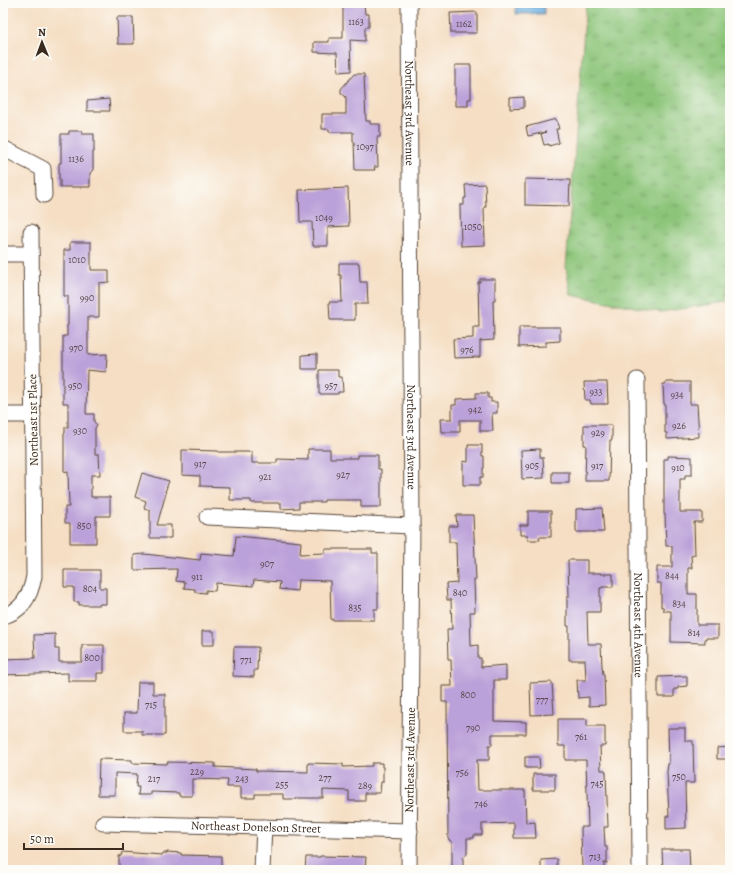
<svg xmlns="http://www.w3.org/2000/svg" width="733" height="873" viewBox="0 0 733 873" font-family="Alegreya,serif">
	<defs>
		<pattern id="park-tufts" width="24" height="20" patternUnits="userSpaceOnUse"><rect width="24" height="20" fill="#8cc579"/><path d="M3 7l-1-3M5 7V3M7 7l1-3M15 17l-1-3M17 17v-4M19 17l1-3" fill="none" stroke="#74a063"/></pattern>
		<pattern id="water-rules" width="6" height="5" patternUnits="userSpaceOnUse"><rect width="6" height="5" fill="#6eb3e4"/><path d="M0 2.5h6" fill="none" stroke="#5c92b8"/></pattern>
	</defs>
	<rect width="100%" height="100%" fill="#fdfcf7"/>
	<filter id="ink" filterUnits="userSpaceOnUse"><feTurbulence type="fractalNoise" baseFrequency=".025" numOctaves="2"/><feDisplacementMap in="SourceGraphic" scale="8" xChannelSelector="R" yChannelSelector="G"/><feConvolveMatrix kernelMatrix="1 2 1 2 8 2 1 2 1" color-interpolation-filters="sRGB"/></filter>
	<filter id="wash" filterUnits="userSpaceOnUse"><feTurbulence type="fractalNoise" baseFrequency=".012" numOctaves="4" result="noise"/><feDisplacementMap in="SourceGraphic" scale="16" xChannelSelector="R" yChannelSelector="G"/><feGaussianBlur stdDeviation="0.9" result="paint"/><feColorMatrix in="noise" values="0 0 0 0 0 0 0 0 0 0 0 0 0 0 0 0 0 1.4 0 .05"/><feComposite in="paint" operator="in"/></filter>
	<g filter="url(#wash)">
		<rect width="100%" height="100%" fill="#f5dec3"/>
		<path fill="url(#park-tufts)" stroke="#64784c" d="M586,3H730V279L726,302L661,312L571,295L566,268Z"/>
		<path fill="url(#water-rules)" stroke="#546e81" d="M516,3H544V14H516Z"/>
		<g id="blocks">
			<path fill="#bba1d9" d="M343,3H364L365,14H369V27H365V41L350,40L351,71L338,72L337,53L314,52V42H329V38H343Z
				M477,12V33H451L450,13Z
				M117,17H133L134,44H118Z
				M455,65H471V99H468V106H455Z
				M354,74H364L366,121H370V124H380V137H377L378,167H374L375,170H355L354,141H353V132H329V129H322V114H346V97L341,93V89Z
				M524,97V108L510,109V98Z
				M109,99L110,111H87V101Z
				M556,119L559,129H556L559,143L549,146V144L544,145L541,134L546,132L528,136L526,127Z
				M69,131H82V134H94V152H93V170L90,173V187H60V179H59V163H61V134H69Z
				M525,179L570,180L569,206L525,205Z
				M485,184L486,207H484L485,245L461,246L460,205H464V198H466L465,185Z
				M348,188L349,226L328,227V246H313L312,222H300L299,190Z
				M70,242H91V270H109V282L99,283V317H88V355L107,354L106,372L87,370L86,414H94V422L97,425L95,428V454H99L100,475H91V497H110V516H96V543H70V523H65V507H69L68,472L64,471V433H65V427H68V403H63V336H67V325H68V296H64V250H70Z
				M339,263H359L360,282H367L368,304H355V320H330L329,302H342L341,275H339Z
				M480,279H495V300H493L494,340L480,341V357L454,358L453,339L473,338V327H479L478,282H480Z
				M519,327H560V341L546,342V346L519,347Z
				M317,354V369H302V355Z
				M319,370H338V377H342L343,392H338V394H319Z
				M584,382H607L608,404H591L590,400H585Z
				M666,382H690V404H697L699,437L667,439V433H665V404H664L663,384H666Z
				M476,393H488V398H491V402H497V413H492L493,431H480V420H460V432H441L440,419H452V405H456V399L476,398Z
				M584,425H612V440H610L609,481H585L586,445H584Z
				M468,445H482V456H484V468H483V477H480V485H463V461L468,462Z
				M308,449H330V458H357V455H378V469H381V507H361V500H324V502H299V508L281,509V503H251V500H230V487L200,486V476L182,475V450L218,451V452H252V463H277V459L308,460Z
				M540,449V457H543L544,478L522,479L521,450Z
				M668,456L692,457V475H685V479H680V512H702V522H694L695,555L691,556L692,568H688V594H697V625H718V638H705V643L671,642V611H664L663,607H661V583H657V567H672V546H666L665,514H664V459H668Z
				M552,472H569V483H552Z
				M142,473L169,481L165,492L166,493L157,525H171V538H150V510L144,508L146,501L135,497Z
				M602,508L604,532H576V509Z
				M528,511H551V537H539L540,540H528V535H520V525H528Z
				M456,515H473L476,580H474L475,612H470L471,646L478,645V658H481V667L506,665V680H494V721L526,722V734H492V745H489V760H477L478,790H525L526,823L535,822L536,838H514V823L482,824V835H474V838H467V854L463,857V870H452V841H450L449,839H448L447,702H442V686H452L451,660H448L447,629H452L451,600H447L446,584L457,583L456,542H449V526H457Z
				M236,536L301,542L300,554L325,553V549H372V553H378V609H374V620H331L330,581L298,580L297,591L279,589L280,582L254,580L253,586L216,583L215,591L206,590V593L195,592V589L184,588L185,582L176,581L177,569L134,570V555L144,554L200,560L201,553L234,556Z
				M568,560H587V573H601V574H613V587H602V588H600V612H587L588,644H601L602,666L603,674H604L605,705L589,706V697L578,698L577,680H586L585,660H569V626H567V597H569Z
				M64,570H100V588H106V604H100V605H79V602H74V587H64Z
				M202,631H214V645H202Z
				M55,634V649H59V662H82V645H104V673H97V681H68V673L3,675V659L35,658L34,635Z
				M234,647H258L257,670H254V677L233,676Z
				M687,676V686L678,687V689H674V697H658V677Z
				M138,682H153V694H165V735H142V731H124V713H137Z
				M552,682L554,714L531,715L530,683Z
				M558,719H587V726H605V746H600L601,770H605L606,773L608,827H604L605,847H607V863H604V870H582L581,827H588L586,760H565V746H558Z
				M668,728H685V741H693L694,783H685L686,828L666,829V816H669L667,772L668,764H669Z
				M730,747V759H717V748Z
				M525,757H539L540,768H525Z
				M99,759L132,760V763L167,764V762L215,763V767L256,769V771L308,772V763L343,764V767L372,766V763H382V767H383V782H381L380,793H365V801H349V791L323,790V798H297V799H283V794H255V798H241V787H227L228,780L192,779V796H179V793L151,792V795H138L139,787H136L137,774L115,773V795H98Z
				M533,774H555V790H533Z
				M662,849H689L690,870H663Z
				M122,852L162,855L163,853H167V852L181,853V855L221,856V870H119V856H121Z
				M320,856L366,857L365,870H305L306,857H320Z
				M557,859V870H541V860Z"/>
		</g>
	</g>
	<g filter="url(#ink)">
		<use href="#blocks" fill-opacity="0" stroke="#574537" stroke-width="1"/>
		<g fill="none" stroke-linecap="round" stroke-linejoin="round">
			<defs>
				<g id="minor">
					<path id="s1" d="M409,3L412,526L409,870"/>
					<path d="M3,148L43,169L44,195"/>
					<path d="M3,254H31"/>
					<path id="s2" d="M637,380L640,870"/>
					<path d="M3,415H33"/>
					<path d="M207,517L412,526"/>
					<path d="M3,616C23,611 31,594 34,576L31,232"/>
					<path id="s3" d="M103,823L410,831"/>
					<path d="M262,870L264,827"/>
				</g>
			</defs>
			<use href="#minor" stroke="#574537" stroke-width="17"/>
			<use href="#minor" stroke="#fff" stroke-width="15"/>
		</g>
	</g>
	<g text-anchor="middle" stroke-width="3" stroke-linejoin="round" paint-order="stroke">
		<g font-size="10" fill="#5b484d">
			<text x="356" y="25">1163</text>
			<text x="464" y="27">1162</text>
			<text x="365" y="150">1097</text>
			<text x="76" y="162">1136</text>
			<text x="324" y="221">1049</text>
			<text x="473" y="230">1050</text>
			<text x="77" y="263">1010</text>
			<text x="87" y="301">990</text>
			<text x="76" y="351">970</text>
			<text x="467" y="353">976</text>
			<text x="75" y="389">950</text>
			<text x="331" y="389">957</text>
			<text x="596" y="395">933</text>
			<text x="677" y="398">934</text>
			<text x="475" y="413">942</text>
			<text x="679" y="429">926</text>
			<text x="80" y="434">930</text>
			<text x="598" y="436">929</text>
			<text x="200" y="467">917</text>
			<text x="532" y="469">905</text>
			<text x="597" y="469">917</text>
			<text x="678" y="471">910</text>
			<text x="343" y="478">927</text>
			<text x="265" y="480">921</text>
			<text x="84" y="529">850</text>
			<text x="267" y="567">907</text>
			<text x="672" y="579">844</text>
			<text x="197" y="580">911</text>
			<text x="90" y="592">804</text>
			<text x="460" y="596">840</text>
			<text x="679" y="607">834</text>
			<text x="355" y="611">835</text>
			<text x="694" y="636">814</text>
			<text x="92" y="661">800</text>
			<text x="246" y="663">771</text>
			<text x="468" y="698">800</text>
			<text x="542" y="703">777</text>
			<text x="151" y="708">715</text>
			<text x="473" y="731">790</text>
			<text x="581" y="740">761</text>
			<text x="197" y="775">229</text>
			<text x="462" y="776">756</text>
			<text x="679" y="780">750</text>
			<text x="325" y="781">277</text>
			<text x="154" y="782">217</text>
			<text x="242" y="782">243</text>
			<text x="597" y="787">745</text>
			<text x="282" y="788">255</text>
			<text x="365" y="789">289</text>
			<text x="481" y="807">746</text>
			<text x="595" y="860">713</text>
		</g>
		<g font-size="12" fill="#3b2a1e" stroke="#fdfcf7">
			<text dy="4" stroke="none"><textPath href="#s1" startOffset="110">Northeast 3rd Avenue</textPath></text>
			<text transform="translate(33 420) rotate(-91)" y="4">Northeast 1st Place</text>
			<text dy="4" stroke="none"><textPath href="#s1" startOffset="434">Northeast 3rd Avenue</textPath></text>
			<text dy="4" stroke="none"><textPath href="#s2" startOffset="245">Northeast 4th Avenue</textPath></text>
			<text transform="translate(410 760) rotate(-89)" y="4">Northeast 3rd Avenue</text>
			<text dy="4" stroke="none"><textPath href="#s3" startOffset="153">Northeast Donelson Street</textPath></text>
		</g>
	</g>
	<rect width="733" height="873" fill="none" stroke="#fdfcf7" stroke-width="16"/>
	<g transform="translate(42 42) rotate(359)" stroke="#fdfcf7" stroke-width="3" paint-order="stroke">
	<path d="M0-3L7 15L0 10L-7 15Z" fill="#3b2a1e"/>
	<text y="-6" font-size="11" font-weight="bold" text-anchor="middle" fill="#3b2a1e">N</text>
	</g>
	<path d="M24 843v6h99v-6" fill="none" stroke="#3b2a1e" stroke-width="2"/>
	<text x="30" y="843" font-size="12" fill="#3b2a1e" stroke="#fdfcf7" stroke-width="3" paint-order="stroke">50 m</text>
</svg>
